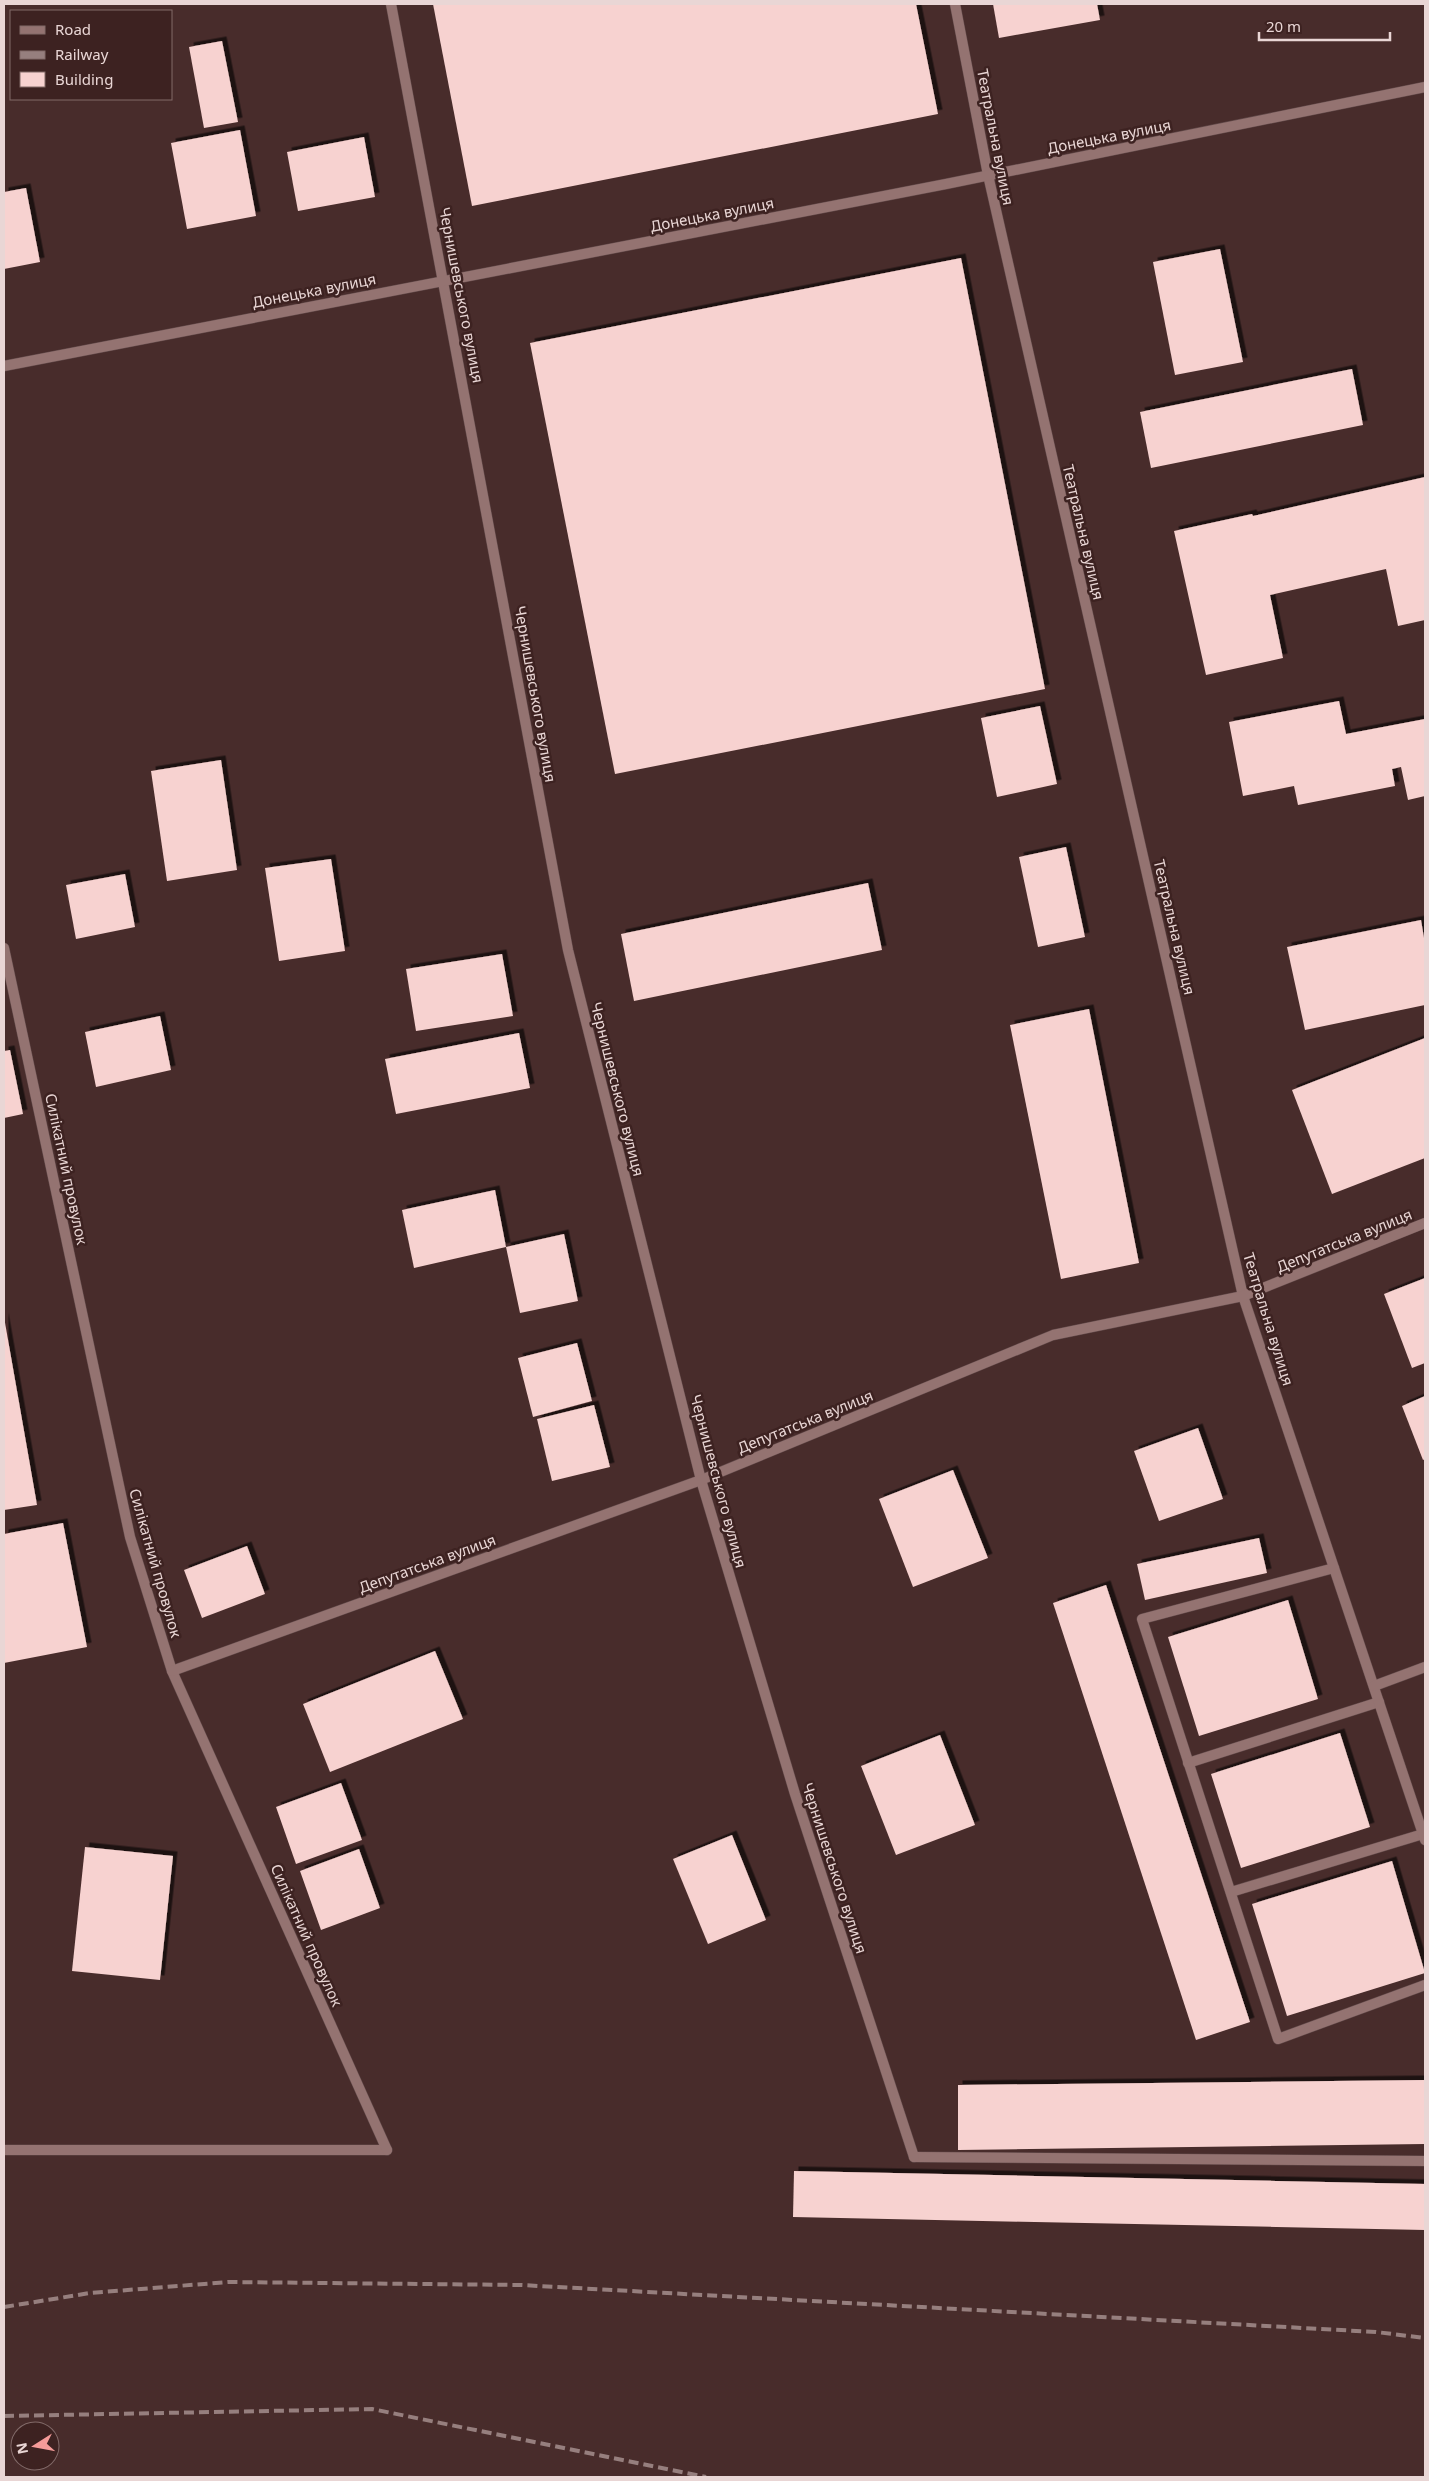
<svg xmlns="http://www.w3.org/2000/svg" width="1429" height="2481" viewBox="0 0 1429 2481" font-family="'Noto Sans',sans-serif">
<defs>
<filter id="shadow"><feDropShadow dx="4.5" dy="-4.5" stdDeviation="0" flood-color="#0009"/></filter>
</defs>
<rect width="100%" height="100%" fill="#482c2b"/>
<g fill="#f7d2d0" filter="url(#shadow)">
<polygon points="433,4 916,4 938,114 472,206"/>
<polygon points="993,4 1097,4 1100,20 999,38"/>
<polygon points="222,41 238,122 204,128 189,47"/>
<polygon points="240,130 256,216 187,229 171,143"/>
<polygon points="364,137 375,197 298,211 287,152"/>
<polygon points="26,188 40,262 4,269 4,192"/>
<polygon points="1220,249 1243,362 1175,375 1153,262"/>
<polygon points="961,258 1045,689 615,774 530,343"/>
<polygon points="1352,369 1363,425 1151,468 1140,412"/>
<polygon points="1425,477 1425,620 1398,626 1386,569 1270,595 1283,658 1206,675 1174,531 1252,514 1253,516"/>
<polygon points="1339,701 1346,734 1425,719 1425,796 1408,800 1401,767 1392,769 1395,786 1298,805 1294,786 1243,796 1229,722"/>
<polygon points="1040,706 1057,784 997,797 981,718"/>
<polygon points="221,760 237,870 167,881 151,771"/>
<polygon points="1066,847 1085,937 1038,947 1019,857"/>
<polygon points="331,859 345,951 279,961 265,868"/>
<polygon points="125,874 135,927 76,939 66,885"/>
<polygon points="868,883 882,950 634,1001 621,934"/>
<polygon points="1421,920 1425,944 1425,1005 1305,1030 1287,947"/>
<polygon points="502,954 513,1016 416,1031 406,969"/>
<polygon points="1089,1009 1139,1263 1061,1279 1010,1025"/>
<polygon points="160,1016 171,1070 96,1087 85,1032"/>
<polygon points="519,1033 530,1088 396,1114 385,1059"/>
<polygon points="1425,1038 1425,1158 1332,1194 1292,1090"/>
<polygon points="10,1050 23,1114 4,1118 4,1051"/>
<polygon points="495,1190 506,1247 414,1268 402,1210"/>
<polygon points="564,1234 578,1301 520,1313 506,1247"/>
<polygon points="1425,1278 1425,1363 1412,1368 1384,1294"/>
<polygon points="4,1317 37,1505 4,1510"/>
<polygon points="577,1343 592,1401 533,1417 518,1358"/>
<polygon points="1425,1396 1425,1459 1423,1460 1402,1406"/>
<polygon points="594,1405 610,1467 552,1481 537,1419"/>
<polygon points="1198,1428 1223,1499 1159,1521 1134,1451"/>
<polygon points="953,1470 988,1558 913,1587 879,1499"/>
<polygon points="63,1523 87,1647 4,1663 4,1534"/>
<polygon points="1259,1538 1267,1573 1145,1600 1137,1564"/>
<polygon points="247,1546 265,1594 202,1618 184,1570"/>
<polygon points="1106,1585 1250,2022 1196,2040 1053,1603"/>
<polygon points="1288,1600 1318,1699 1199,1736 1168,1637"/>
<polygon points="435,1651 463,1719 330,1772 303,1704"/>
<polygon points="1340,1733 1370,1827 1241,1868 1211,1774"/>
<polygon points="940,1735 975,1825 896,1855 861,1766"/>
<polygon points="341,1783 362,1840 296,1864 276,1807"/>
<polygon points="732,1835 766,1920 708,1944 673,1859"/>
<polygon points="85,1847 173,1856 160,1980 72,1971"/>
<polygon points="359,1849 380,1908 321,1930 300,1871"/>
<polygon points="1392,1861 1425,1973 1287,2016 1252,1904"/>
<polygon points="1425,2080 1425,2144 958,2150 958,2085"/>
<polygon points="794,2171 1425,2184 1425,2230 793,2217"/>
</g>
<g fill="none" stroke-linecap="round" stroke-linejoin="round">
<defs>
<g id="service">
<polyline points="1334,1568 1142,1619 1278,2039 1425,1985"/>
<polyline points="1188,1763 1379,1702"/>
<polyline points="1231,1892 1423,1834"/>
<polyline points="4,2150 387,2150"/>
<polyline points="914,2157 1425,2161"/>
</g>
<g id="minor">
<polyline points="391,4 568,950 701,1480 795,1794 914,2157"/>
<polyline points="988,175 1243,1296 1425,1840"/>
<polyline points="4,948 130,1537 172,1671 387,2150"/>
<polyline points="172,1671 701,1480 1053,1335 1243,1296 1425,1223"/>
<polyline points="1374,1686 1425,1667"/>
</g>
<g id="tertiary">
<polyline points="955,4 988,175"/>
<polyline points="4,366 946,184 1425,87"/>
</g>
</defs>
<use href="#service" stroke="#624a4a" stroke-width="11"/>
<use href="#minor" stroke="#624a4a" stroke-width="11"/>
<use href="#tertiary" stroke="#624a4a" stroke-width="11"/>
<use href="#service" stroke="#947371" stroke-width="10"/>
<use href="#minor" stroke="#947371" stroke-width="10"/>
<use href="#tertiary" stroke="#947371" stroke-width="10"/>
<g stroke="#967f7e" stroke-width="4" stroke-dasharray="10 5" stroke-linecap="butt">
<polyline points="4,2307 90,2293 228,2282 521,2285 1376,2332 1425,2338"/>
<polyline points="4,2416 372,2409 706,2477"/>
</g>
</g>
<g text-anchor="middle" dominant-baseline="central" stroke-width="5" stroke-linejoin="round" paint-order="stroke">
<g font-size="15" fill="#e9d6d5" stroke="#3d2221">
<text transform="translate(1109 136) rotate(-11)">Донецька вулиця</text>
<text transform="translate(996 137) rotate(79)">Театральна вулиця</text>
<text transform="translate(712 214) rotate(-11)">Донецька вулиця</text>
<text transform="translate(314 290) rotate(-11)">Донецька вулиця</text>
<text transform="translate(462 295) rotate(79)">Чернишевського вулиця</text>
<text transform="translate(1084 532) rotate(77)">Театральна вулиця</text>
<text transform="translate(536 694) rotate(80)">Чернишевського вулиця</text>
<text transform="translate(1175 927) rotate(77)">Театральна вулиця</text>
<text transform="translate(618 1089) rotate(76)">Чернишевського вулиця</text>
<text transform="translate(67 1169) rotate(78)">Силікатний провулок</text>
<text transform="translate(1344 1240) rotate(-22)">Депутатська вулиця</text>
<text transform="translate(1269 1319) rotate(73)">Театральна вулиця</text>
<text transform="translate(805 1421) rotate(-22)">Депутатська вулиця</text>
<text transform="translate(719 1481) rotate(75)">Чернишевського вулиця</text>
<text transform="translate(156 1563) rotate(74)">Силікатний провулок</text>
<text transform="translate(427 1563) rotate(-20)">Депутатська вулиця</text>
<text transform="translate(835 1868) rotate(72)">Чернишевського вулиця</text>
<text transform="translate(307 1935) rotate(66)">Силікатний провулок</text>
</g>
</g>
<rect width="1429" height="2481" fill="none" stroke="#e9d6d5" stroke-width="10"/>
<rect x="10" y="10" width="162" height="90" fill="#3d2221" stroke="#826a69"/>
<rect x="20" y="26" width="25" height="8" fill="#947371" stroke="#826a69"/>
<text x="55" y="35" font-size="15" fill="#e9d6d5">Road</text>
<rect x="20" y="51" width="25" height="8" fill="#967f7e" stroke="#826a69"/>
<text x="55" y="60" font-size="15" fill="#e9d6d5">Railway</text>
<rect x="20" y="72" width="25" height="15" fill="#f7d2d0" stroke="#826a69"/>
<text x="55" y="85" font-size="15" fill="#e9d6d5">Building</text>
<g transform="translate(35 2446) rotate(259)"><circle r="24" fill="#3d2221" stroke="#826a69"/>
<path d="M0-4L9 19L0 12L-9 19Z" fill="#f59b99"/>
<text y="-8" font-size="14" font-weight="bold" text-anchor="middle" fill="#e9d6d5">N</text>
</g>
<path d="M1259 32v8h131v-8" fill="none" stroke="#e9d6d5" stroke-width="2.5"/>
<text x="1266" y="32" font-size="15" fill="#e9d6d5" stroke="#3d2221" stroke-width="4" paint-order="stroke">20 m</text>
</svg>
